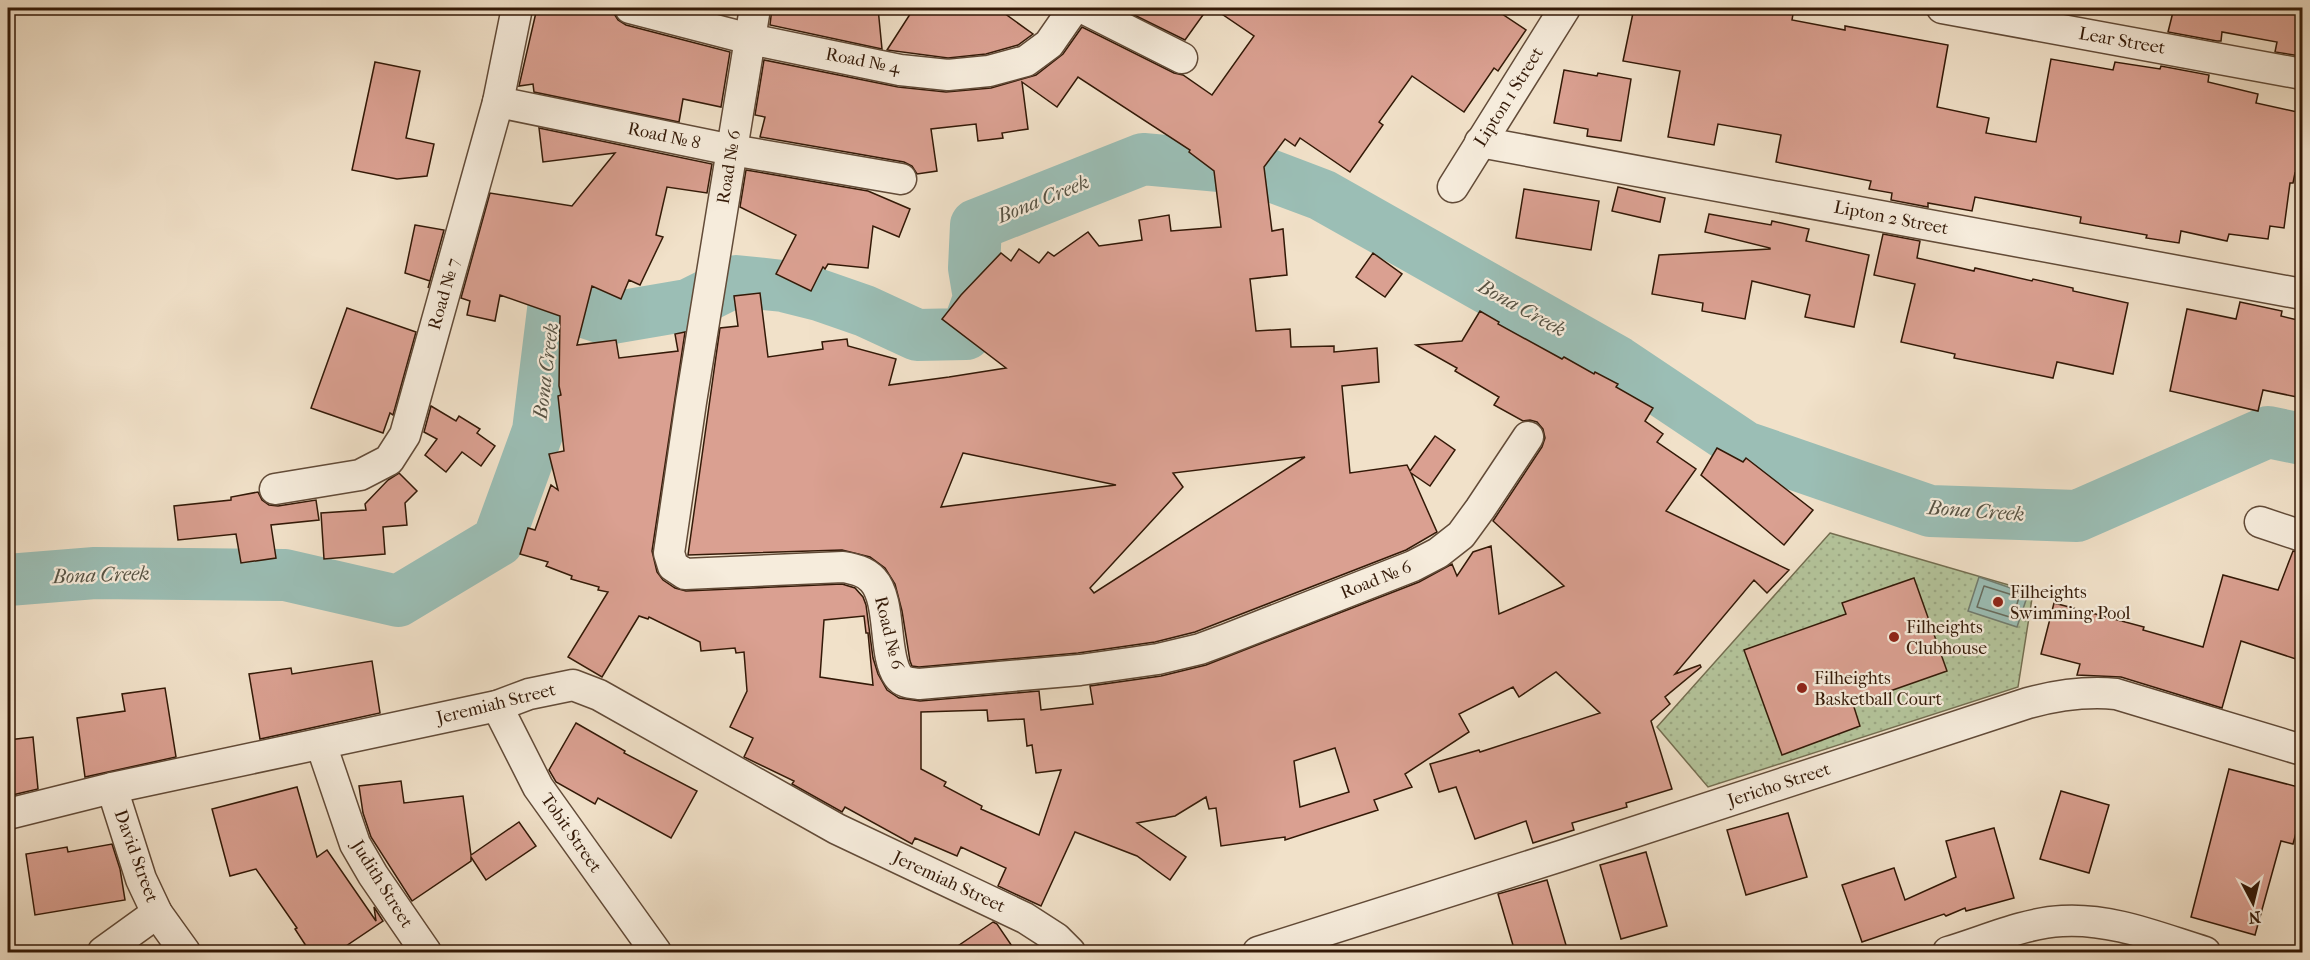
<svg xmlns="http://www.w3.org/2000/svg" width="2310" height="960" viewBox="0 0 2310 960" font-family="'IM FELL French Canon',serif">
<defs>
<pattern id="park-dots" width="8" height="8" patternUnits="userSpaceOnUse" patternTransform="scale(1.5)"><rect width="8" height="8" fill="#b4c49b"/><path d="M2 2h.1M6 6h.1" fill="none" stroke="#9ba884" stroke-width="1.8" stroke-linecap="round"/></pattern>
</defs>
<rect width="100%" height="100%" fill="#f1e1c9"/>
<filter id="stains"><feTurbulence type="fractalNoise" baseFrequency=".00333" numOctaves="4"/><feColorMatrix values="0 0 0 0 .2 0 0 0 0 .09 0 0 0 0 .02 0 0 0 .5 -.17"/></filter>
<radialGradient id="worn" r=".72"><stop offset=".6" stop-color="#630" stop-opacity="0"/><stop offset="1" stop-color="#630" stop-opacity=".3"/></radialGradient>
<polygon fill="url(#park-dots)" stroke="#746e51" stroke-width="1.5" points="1830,533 2033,592 2018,687 1708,787 1657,727"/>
<polygon fill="#9bbeb5" stroke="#717c6f" stroke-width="1.5" points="1979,577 2028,594 2017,627 1968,611"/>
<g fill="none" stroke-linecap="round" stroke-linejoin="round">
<polygon stroke="#676c5e" stroke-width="1.5" points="1984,586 2019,597 2013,618 1977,607"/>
<polyline stroke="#9bbeb5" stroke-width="52" points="8,580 95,573 285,575 398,601 498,541 538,431 554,302 606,319 688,305 736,281 783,286 819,295 865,311 917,335 966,334 979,298 974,268 976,225 1143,159 1253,169 1322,195 1618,362 1745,447 1930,511 2077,516 2268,432 2302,439"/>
</g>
<g fill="#daa091" stroke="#331907" stroke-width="1.5" fill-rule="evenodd">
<polygon points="537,8 593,8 613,12 618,20 626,25 730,52 721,107 683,99 679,122 534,92 533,84 519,86"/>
<polygon points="772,8 878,8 882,49 770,25"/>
<polygon points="914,8 997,8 1033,34 1018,45 986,54 948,58 887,50"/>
<polygon points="1120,8 1208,8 1185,40"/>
<path d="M1213,8H1493L1526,30L1498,71L1494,68L1464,112L1412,76L1379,122L1383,125L1350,172L1300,138L1295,146L1285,139L1264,167L1272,231L1283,229L1287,275L1250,279L1256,331L1290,329L1291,347L1334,346V352L1377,348L1379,382L1342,386L1350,473L1407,465L1410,471L1435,436L1455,450L1430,486L1411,473L1437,532L1406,550L1195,632L1155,642L1078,653L919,667L912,666L910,661L902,611L895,584L885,568L870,557L842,550L688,555L720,328L738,326L734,296L760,293L768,357L823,349L822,342L847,339L848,346L896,359L889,385L949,377L1006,368L942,319L961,295L1001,253L1011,261L1019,249L1039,263L1048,252L1054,256L1088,232L1099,246L1142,240L1139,220L1169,215L1171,231L1221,227L1214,171L1189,152L1190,150L1078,77L1057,107L1022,82L1028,129L1002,133L1003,138L978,141L976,124L931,129L937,171L917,174L912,166L904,162L760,137L765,117L755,115L764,60L898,87L946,92L991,88L1036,75L1063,54L1082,27L1174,73L1183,75L1212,95L1254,36ZM963,453L1116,485L941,507ZM1305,457L1094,593L1090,588L1183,487L1173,473Z"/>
<polygon points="1634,8 1757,8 1793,14 1792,20 1845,30 1845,26 1948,45 1937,107 1989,118 1986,133 2036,142 2051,59 2113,70 2115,62 2160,69 2161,66 2209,75 2208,82 2258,94 2256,103 2302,113 2302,175 2295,173 2293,183 2290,183 2284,228 2270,226 2268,239 2229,234 2227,241 2181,231 2179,243 2146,238 2147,235 2080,223 2081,217 1975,197 1972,211 1928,203 1928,207 1891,200 1892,193 1869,189 1871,181 1776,162 1781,135 1718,124 1714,145 1668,137 1680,71 1623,61"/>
<polygon points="2174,8 2302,8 2302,43 2300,56 2275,52 2277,42 2222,32 2221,41 2217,41 2168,32"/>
<polygon points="375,62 420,71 406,138 434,144 427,176 397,179 352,170"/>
<polygon points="1564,70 1597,76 1598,73 1631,79 1621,141 1587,136 1588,129 1554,123"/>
<path d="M539,128L712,164L707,193L667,187L656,235L663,237L640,285L629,280L621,299L592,286L577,345L616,340L619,358L678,351L675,334L685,332L652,551L657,572L663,580L675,588L686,591L842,584L855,588L863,597L866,605L873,658L878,674L887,690L899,698L920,701L1039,691L1041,710L1093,704L1090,686L1161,676L1206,665L1419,582L1452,564L1457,576L1473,552L1491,546L1499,614L1564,586L1493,521L1542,447L1545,438L1543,429L1537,422L1530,420L1523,421L1494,405L1499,397L1455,371L1457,368L1416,345L1462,341L1480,311L1499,322L1498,324L1562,359L1564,357L1594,374L1595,372L1618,384L1616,387L1653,408L1645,421L1663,434L1657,442L1696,469L1666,511L1789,570L1767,593L1754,580L1675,674L1700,665L1701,667L1665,697L1670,704L1651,721L1672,789L1626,803L1627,807L1572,823L1574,830L1533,843L1526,821L1475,839L1456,787L1439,792L1430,764L1479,750L1480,752L1600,713L1556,672L1519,697L1513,687L1459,714L1469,732L1405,774L1412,787L1374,800L1378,810L1285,840V837L1221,846L1216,808L1209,809L1206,797L1175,816L1137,823L1186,857L1170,880L1137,856L1075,832L1041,906L998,886L1006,868L961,847L957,856L915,838L912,844L845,807L842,812L792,784L794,781L744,757L753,738L730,727L747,691L744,652L736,653L735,648L701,651L700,642L649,617L648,619L639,616L602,677L568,657L608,592L598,590L599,587L571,579L572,576L546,566L548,562L520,554L528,528L535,530L551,485L558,490L549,454L564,451L558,396L561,395L559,386L560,316L500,295L495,321L467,315L470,301L461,298L490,193L572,206L615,153L543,162ZM864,616L866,633H868L873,685L820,677L824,620ZM987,710L988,721L1024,719L1027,746L1032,745L1036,773L1061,770L1039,835L981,809L982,806L944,786L946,782L921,769V712ZM1335,748L1349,792L1300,807L1294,761Z"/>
<polygon points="746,170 868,191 910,209 899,237 873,226 868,268 828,264 825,269 823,267 811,291 776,274 796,235 740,207"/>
<polygon points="1618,187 1665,198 1660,222 1612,211"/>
<polygon points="1524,189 1599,201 1591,250 1516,238"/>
<polygon points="1709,214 1771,225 1772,221 1809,229 1806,241 1869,255 1854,327 1805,317 1810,295 1752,281 1745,319 1702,311 1703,303 1652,294 1659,255 1770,249 1770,248 1705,232"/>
<polygon points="415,225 444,230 428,288 430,281 405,273"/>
<polygon points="1883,234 1920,241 1917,258 1974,271 1975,268 2032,281 2033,279 2073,288 2073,291 2128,303 2113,374 2057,362 2053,378 1954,358 1955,354 1901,342 1915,284 1874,275"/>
<polygon points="1373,253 1402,274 1385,297 1356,277"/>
<polygon points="2240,302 2282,311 2281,316 2302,321 2302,398 2263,390 2258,411 2170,391 2187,309 2236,319"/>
<polygon points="347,308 416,332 393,415 390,413 383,433 311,408"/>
<polygon points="431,406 456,421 459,416 480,429 477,433 495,446 481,466 462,452 446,472 425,455 437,439 424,432"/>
<polygon points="1717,448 1743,462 1746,458 1813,510 1784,545 1701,475"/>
<polygon points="399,473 417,491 405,503 407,525 383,527 385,554 324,559 321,513 366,510 365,504 388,480"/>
<polygon points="258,492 262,500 269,505 278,506 316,500 319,520 271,525 276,558 241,563 236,534 178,540 174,506 231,500 231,497"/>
<polygon points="2293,551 2302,553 2302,661 2241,641 2222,708 2121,677 2077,675 2080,664 2041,654 2054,603 2144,627 2143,630 2203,647 2223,575 2278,590"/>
<polygon points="1914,578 1947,671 1853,704 1860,726 1782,755 1744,650 1846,614 1842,603"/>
<polygon points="372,661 380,713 260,739 249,674 291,668 292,674"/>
<polygon points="165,688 176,757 85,777 77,718 125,711 122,694"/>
<polygon points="576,723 625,751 624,753 697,791 671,838 598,798 595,804 556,782 549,770"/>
<polygon points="33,737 38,789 8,796 8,740"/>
<polygon points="2229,769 2302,788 2302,811 2293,844 2281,841 2255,935 2191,917"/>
<polygon points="401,781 404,803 463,796 471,855 519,822 536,846 486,880 471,857 471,861 412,901 371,837 363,813 359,786"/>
<polygon points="297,787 317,857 327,850 376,921 374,907 383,921 337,952 310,952 295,929 297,928 256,869 230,876 212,809"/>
<polygon points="2061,791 2109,805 2089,873 2040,859"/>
<polygon points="1788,813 1807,877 1746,895 1727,830"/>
<polygon points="1994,828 2014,898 1966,911 1965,908 1946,916 1944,914 1862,942 1842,885 1894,868 1905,900 1956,877 1946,841"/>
<polygon points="112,844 120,869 125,900 35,915 26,854 67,847 68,852"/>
<polygon points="1646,852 1667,926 1621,939 1600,865"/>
<polygon points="1547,880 1568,952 1515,952 1498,894"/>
<polygon points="993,922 997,924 1016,952 949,952"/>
</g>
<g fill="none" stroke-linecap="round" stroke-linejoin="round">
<defs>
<g id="street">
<polyline points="630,8 750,39 900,70 948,75 989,71 1026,61 1049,44 1074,8"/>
<path d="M755,8L691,402L669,553L673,566L685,574L843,567C854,569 865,571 873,580C892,601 883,655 898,676C903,683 911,683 919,684L1080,670L1158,659L1200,649L1227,639L1413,566L1438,553L1461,535L1480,509L1528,437"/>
<polyline points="1083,8 1182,58"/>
<polyline points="1942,8 2302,74"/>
<polyline points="498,102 732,150 901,179"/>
<polyline points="1480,142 2302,294"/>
<polyline points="1453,187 1565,8"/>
<polyline points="275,489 360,475 389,460 405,435 498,102 517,8"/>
<polyline points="2260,522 2302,536"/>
<polyline points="497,706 538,787 656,952"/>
<polyline points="321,744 355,844 373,875 426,952"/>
<polyline points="112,788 141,879 157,913 185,952"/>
<polyline points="8,814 112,788 497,706 529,694 573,685 599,695 837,829 1025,918 1056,938 1070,952"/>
<polyline points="103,952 157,913"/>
<path d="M1258,952L1564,855L2028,703C2058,695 2085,691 2116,694L2302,750"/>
<path d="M1948,952C1985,941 2024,923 2062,921C2112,918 2159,938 2205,952"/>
</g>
</defs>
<use href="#street" stroke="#624b38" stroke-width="33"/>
<use href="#street" stroke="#f6ecdc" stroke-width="30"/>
</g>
<g fill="#8f2418" stroke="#f6ecdc" stroke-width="2">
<circle cx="1998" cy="602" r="6"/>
<circle cx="1894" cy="637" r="6"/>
<circle cx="1802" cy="688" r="6"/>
</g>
<g text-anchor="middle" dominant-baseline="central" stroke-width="4.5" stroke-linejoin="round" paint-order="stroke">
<g font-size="18" fill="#331907" stroke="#f6ecdc">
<text transform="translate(2122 41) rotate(10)">Lear Street</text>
<text transform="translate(863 61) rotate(11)">Road № 4</text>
<text transform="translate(1509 97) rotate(-58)">Lipton 1 Street</text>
<text transform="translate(664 136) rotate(12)">Road № 8</text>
<text transform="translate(729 167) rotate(-81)">Road № 6</text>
<text transform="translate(1891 218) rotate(11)">Lipton 2 Street</text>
<text transform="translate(444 294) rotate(-74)">Road № 7</text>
<text transform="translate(1376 580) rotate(-22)">Road № 6</text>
<text transform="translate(889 633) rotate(76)">Road № 6</text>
<text transform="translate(496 704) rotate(-14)">Jeremiah Street</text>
<text transform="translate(1779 785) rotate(-18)">Jericho Street</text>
<text transform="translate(571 833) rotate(55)">Tobit Street</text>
<text transform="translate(136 856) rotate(70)">David Street</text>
<text transform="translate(949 882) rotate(25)">Jeremiah Street</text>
<text transform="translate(382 884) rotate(58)">Judith Street</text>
</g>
<g font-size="18" fill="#331907" stroke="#f6ecdc" text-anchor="start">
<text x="2010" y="592">Filheights<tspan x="2010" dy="21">Swimming Pool</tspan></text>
<text x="1906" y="627">Filheights<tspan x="1906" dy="21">Clubhouse</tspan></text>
<text x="1814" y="678">Filheights<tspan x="1814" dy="21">Basketball Court</tspan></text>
</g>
<g font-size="20" font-style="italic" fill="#575344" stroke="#f6ecdc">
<text transform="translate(1043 199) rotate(-22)">Bona Creek</text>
<text transform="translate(1522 308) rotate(29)">Bona Creek</text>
<text transform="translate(546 371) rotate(-83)">Bona Creek</text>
<text transform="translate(1976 511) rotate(4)">Bona Creek</text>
<text transform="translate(101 575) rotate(-2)">Bona Creek</text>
</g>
</g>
<rect width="2310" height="960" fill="none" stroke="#f1e1c9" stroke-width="30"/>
<rect x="9" y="9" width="2292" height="942" fill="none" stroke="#331907" stroke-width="3"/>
<rect x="15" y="15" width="2280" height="930" fill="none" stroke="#331907" stroke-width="1.5"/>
<g transform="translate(2253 903) rotate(173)" stroke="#f6ecdc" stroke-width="4.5" paint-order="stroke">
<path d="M0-4.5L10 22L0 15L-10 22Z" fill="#331907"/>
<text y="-9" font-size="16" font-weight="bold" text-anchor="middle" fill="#331907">N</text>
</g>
<rect width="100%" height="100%" filter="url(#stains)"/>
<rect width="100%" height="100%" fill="url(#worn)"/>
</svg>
